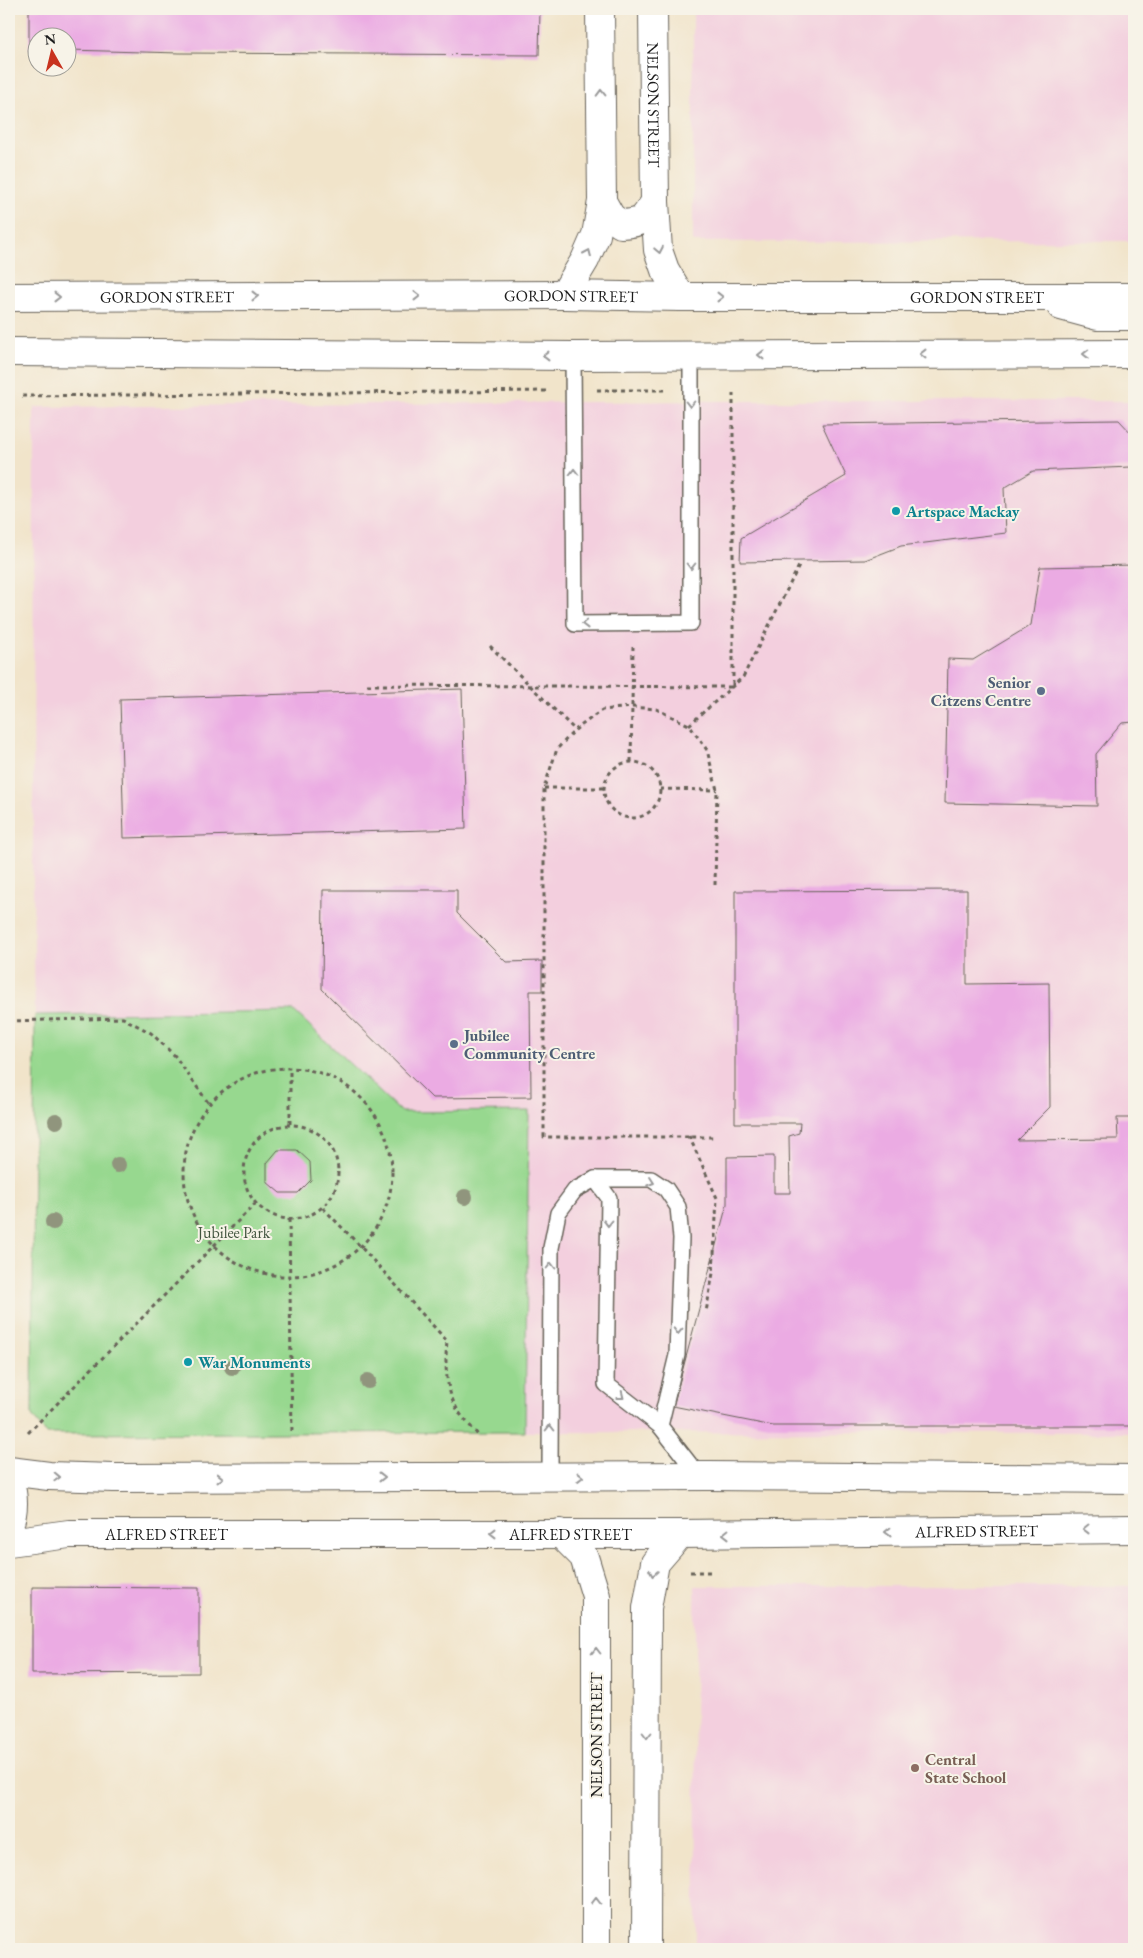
<svg xmlns="http://www.w3.org/2000/svg" width="1143" height="1958" viewBox="0 0 1143 1958" font-family="'EB Garamond',serif">
<rect width="100%" height="100%" fill="#f7f3e8"/>
<filter id="ink" filterUnits="userSpaceOnUse"><feTurbulence type="fractalNoise" baseFrequency=".02" numOctaves="2"/><feDisplacementMap in="SourceGraphic" scale="10" xChannelSelector="R" yChannelSelector="G"/><feConvolveMatrix kernelMatrix="1 2 1 2 8 2 1 2 1" color-interpolation-filters="sRGB"/></filter>
<filter id="wash" filterUnits="userSpaceOnUse"><feTurbulence type="fractalNoise" baseFrequency=".0096" numOctaves="4" result="noise"/><feDisplacementMap in="SourceGraphic" scale="20" xChannelSelector="R" yChannelSelector="G"/><feGaussianBlur stdDeviation="1.12" result="paint"/><feColorMatrix in="noise" values="0 0 0 0 0 0 0 0 0 0 0 0 0 0 0 0 0 1.4 0 .05"/><feComposite in="paint" operator="in"/></filter>
<g filter="url(#wash)">
<rect width="100%" height="100%" fill="#f1e4ca"/>
<g fill="#f3cfde">
<polygon points="693,9 1134,9 1134,241 693,242"/>
<polygon points="708,401 1134,401 1134,1433 525,1432 46,1434 32,1416 35,1015 33,885 34,407"/>
<polygon points="695,1586 1134,1586 1134,1949 696,1949"/>
</g>
<polygon fill="#97d88f" stroke="#5a7a56" points="294,1011 401,1112 529,1111 525,1432 46,1434 32,1416 35,1015"/>
<g id="blocks">
<g fill="#ebabe3">
<polygon points="29,9 540,9 539,55 180,53 68,50 68,38 38,38 38,50 29,49"/>
<polygon points="1119,420 1134,436 1134,460 1131,467 1033,471 1004,488 1006,533 901,546 865,560 740,562 741,538 846,476 822,424"/>
<polygon points="1134,565 1134,722 1122,723 1096,754 1097,806 945,803 948,659 973,660 1031,625 1040,567"/>
<polygon points="462,689 466,829 124,838 120,699"/>
<polygon points="323,890 457,890 457,913 506,962 542,961 542,991 530,991 531,1097 432,1098 322,989"/>
<polygon points="967,890 967,984 1049,983 1050,1107 1017,1140 1118,1139 1117,1118 1134,1118 1134,1426 773,1426 673,1406 727,1204 727,1157 774,1156 774,1193 790,1193 789,1136 799,1133 800,1123 735,1123 735,891"/>
<polygon points="278,1150 297,1150 310,1162 311,1180 298,1193 280,1193 267,1182 267,1163"/>
<polygon points="32,1587 199,1588 199,1673 32,1674"/>
</g>
</g>
</g>
<g filter="url(#ink)">
<use href="#blocks" fill-opacity="0" stroke="#676259" stroke-width="1"/>
<g fill="none" stroke-linecap="round" stroke-linejoin="round">
<defs>
<g id="service">
<polyline points="573,356 575,624 691,623 691,355"/>
<polyline points="595,1179 609,1198 606,1384 660,1426"/>
<polyline points="550,1477 551,1248 558,1213 575,1190 595,1179 651,1179 666,1189 678,1207 681,1238 677,1355 660,1426 699,1476"/>
</g>
<g id="tertiary">
<path id="s1" d="M653,9L655,202L658,250L665,270L681,297"/>
<path d="M602,201L611,217L621,224C643,223 643,220 655,202"/>
<polyline points="564,295 585,260 596,235 602,201 600,9"/>
<polyline points="9,1471 49,1476 114,1478 709,1476 1134,1479"/>
<path d="M9,1482C15,1497 14,1511 9,1526"/>
<polyline points="560,1533 584,1557 596,1596 596,1949"/>
<path id="s2" d="M9,1542L69,1534H680L1134,1529"/>
<polyline points="646,1949 647,1608 655,1563 680,1534"/>
</g>
<g id="secondary">
<path id="s3" d="M9,297L564,295L681,297H1134"/>
<polyline points="1061,306 1098,316 1134,316"/>
<polyline points="9,352 573,356 1134,354"/>
</g>
</defs>
<use href="#service" stroke="#676259" stroke-width="18"/>
<use href="#tertiary" stroke="#676259" stroke-width="30"/>
<use href="#secondary" stroke="#676259" stroke-width="30"/>
<g stroke="#676259" stroke-width="3" stroke-dasharray="4 4" stroke-linecap="butt">
<polyline points="597,390 666,390"/>
<polyline points="22,396 549,391"/>
<polyline points="490,646 575,730"/>
<polyline points="367,685 733,687 733,389"/>
<polyline points="689,725 743,677 799,566"/>
<circle cx="632" cy="790" r="28"/>
<polyline points="631,762 633,647"/>
<polyline points="544,788 604,788"/>
<polyline points="660,789 717,790"/>
<polyline points="715,885 717,790 707,750 689,725 656,709 632,707 602,710 575,730 557,749 544,788 544,1137 715,1137"/>
<polyline points="9,1021 123,1018 151,1033 175,1056 209,1104"/>
<circle cx="288" cy="1172" r="104"/>
<polyline points="290,1124 290,1069"/>
<circle cx="291" cy="1172" r="47"/>
<polyline points="689,1136 717,1198 713,1273 706,1312"/>
<path d="M323,1208L360,1246L447,1341C445,1363 445,1386 456,1407C461,1417 471,1426 478,1435"/>
<polyline points="289,1219 292,1434"/>
<polyline points="28,1433 255,1204"/>
<polyline points="690,1572 711,1572"/>
</g>
<use href="#service" stroke="#fff" stroke-width="15"/>
<use href="#tertiary" stroke="#fff" stroke-width="28"/>
<use href="#secondary" stroke="#fff" stroke-width="28"/>
</g>
<g fill="#90957d">
<circle cx="56" cy="1121" r="8"/>
<circle cx="118" cy="1165" r="8"/>
<circle cx="465" cy="1197" r="8"/>
<circle cx="53" cy="1222" r="8"/>
<circle cx="232" cy="1367" r="8"/>
<circle cx="368" cy="1381" r="8"/>
</g>
<defs><path id="oneway-chevron" d="M-2-3.5L2.5 0L-2 3.5" fill="none" stroke-width="1.6" stroke-linecap="round" stroke-linejoin="round" transform="scale(1.25)"/></defs>
<g stroke="#999">
<use href="#oneway-chevron" transform="translate(601 93) rotate(-91)"/>
<use href="#oneway-chevron" transform="translate(659 250) rotate(79)"/>
<use href="#oneway-chevron" transform="translate(588 253) rotate(-66)"/>
<use href="#oneway-chevron" transform="translate(255 296)"/>
<use href="#oneway-chevron" transform="translate(417 296)"/>
<use href="#oneway-chevron" transform="translate(57 297)"/>
<use href="#oneway-chevron" transform="translate(720 297)"/>
<use href="#oneway-chevron" transform="translate(923 354) rotate(180)"/>
<use href="#oneway-chevron" transform="translate(1086 354) rotate(180)"/>
<use href="#oneway-chevron" transform="translate(761 355) rotate(180)"/>
<use href="#oneway-chevron" transform="translate(546 356) rotate(-180)"/>
<use href="#oneway-chevron" transform="translate(690 404) rotate(90)"/>
<use href="#oneway-chevron" transform="translate(574 472) rotate(-90)"/>
<use href="#oneway-chevron" transform="translate(691 566) rotate(90)"/>
<use href="#oneway-chevron" transform="translate(585 624) rotate(179)"/>
<use href="#oneway-chevron" transform="translate(651 1182) rotate(19)"/>
<use href="#oneway-chevron" transform="translate(608 1223) rotate(91)"/>
<use href="#oneway-chevron" transform="translate(551 1266) rotate(-90)"/>
<use href="#oneway-chevron" transform="translate(678 1331) rotate(92)"/>
<use href="#oneway-chevron" transform="translate(621 1396) rotate(38)"/>
<use href="#oneway-chevron" transform="translate(550 1428) rotate(-90)"/>
<use href="#oneway-chevron" transform="translate(57 1477) rotate(2)"/>
<use href="#oneway-chevron" transform="translate(382 1477)"/>
<use href="#oneway-chevron" transform="translate(580 1477)"/>
<use href="#oneway-chevron" transform="translate(220 1478)"/>
<use href="#oneway-chevron" transform="translate(1086 1529) rotate(179)"/>
<use href="#oneway-chevron" transform="translate(888 1532) rotate(179)"/>
<use href="#oneway-chevron" transform="translate(493 1533) rotate(180)"/>
<use href="#oneway-chevron" transform="translate(726 1534) rotate(179)"/>
<use href="#oneway-chevron" transform="translate(653 1573) rotate(99)"/>
<use href="#oneway-chevron" transform="translate(596 1651) rotate(-90)"/>
<use href="#oneway-chevron" transform="translate(647 1735) rotate(90)"/>
<use href="#oneway-chevron" transform="translate(596 1901) rotate(-90)"/>
</g>
</g>
<g fill="#0f9aa8" stroke="#f7f3e8" stroke-width="2">
<circle cx="896" cy="511" r="5"/>
<circle cx="188" cy="1362" r="5"/>
</g>
<g fill="#5c6f8a" stroke="#f7f3e8" stroke-width="2">
<circle cx="1041" cy="691" r="5"/>
<circle cx="454" cy="1044" r="5"/>
</g>
<circle fill="#8d6e63" stroke="#f7f3e8" stroke-width="2" cx="915" cy="1768" r="5"/>
<g text-anchor="middle" dominant-baseline="central" stroke-width="4" stroke-linejoin="round" paint-order="stroke">
<g font-size="16" fill="#1c1c1c" stroke="#f7f3e8">
<text stroke="none"><textPath href="#s1" startOffset="96">NELSON STREET</textPath></text>
<text stroke="none"><textPath href="#s3" startOffset="562">GORDON STREET</textPath></text>
<text stroke="none"><textPath href="#s3" startOffset="158">GORDON STREET</textPath></text>
<text stroke="none"><textPath href="#s3" startOffset="968">GORDON STREET</textPath></text>
<text stroke="none"><textPath href="#s2" startOffset="968">ALFRED STREET</textPath></text>
<text stroke="none"><textPath href="#s2" startOffset="562">ALFRED STREET</textPath></text>
<text stroke="none"><textPath href="#s2" startOffset="158">ALFRED STREET</textPath></text>
<text transform="translate(596 1735) rotate(-90)">NELSON STREET</text>
</g>
<g font-size="16" font-weight="bold" fill="#0d838f" stroke="#f7f3e8" text-anchor="start">
<text x="906" y="511">Artspace Mackay</text>
<text x="198" y="1362">War Monuments</text>
</g>
<g font-size="16" font-weight="bold" fill="#4e5e75" stroke="#f7f3e8" text-anchor="end">
<text x="1031" y="682">Senior<tspan x="1031" dy="18">Citzens Centre</tspan></text>
<text x="464" y="1035" text-anchor="start">Jubilee<tspan x="464" dy="18">Community Centre</tspan></text>
</g>
<g font-size="16" fill="#41543e" stroke="#f7f3e8">
<text x="234" y="1232">Jubilee Park</text>
</g>
<g font-size="16" font-weight="bold" fill="#785e54" stroke="#f7f3e8" text-anchor="start">
<text x="925" y="1759">Central<tspan x="925" dy="18">State School</tspan></text>
</g>
</g>
<rect width="1143" height="1958" fill="none" stroke="#f7f3e8" stroke-width="30"/>
<g transform="translate(52 52) rotate(352)"><circle r="24" fill="#f7f3e8" stroke="#9f9d96"/>
<path d="M0-4L9 19L0 12L-9 19Z" fill="#c8321e"/>
<text y="-8" font-size="14" font-weight="bold" text-anchor="middle" fill="#1c1c1c">N</text>
</g>
</svg>
